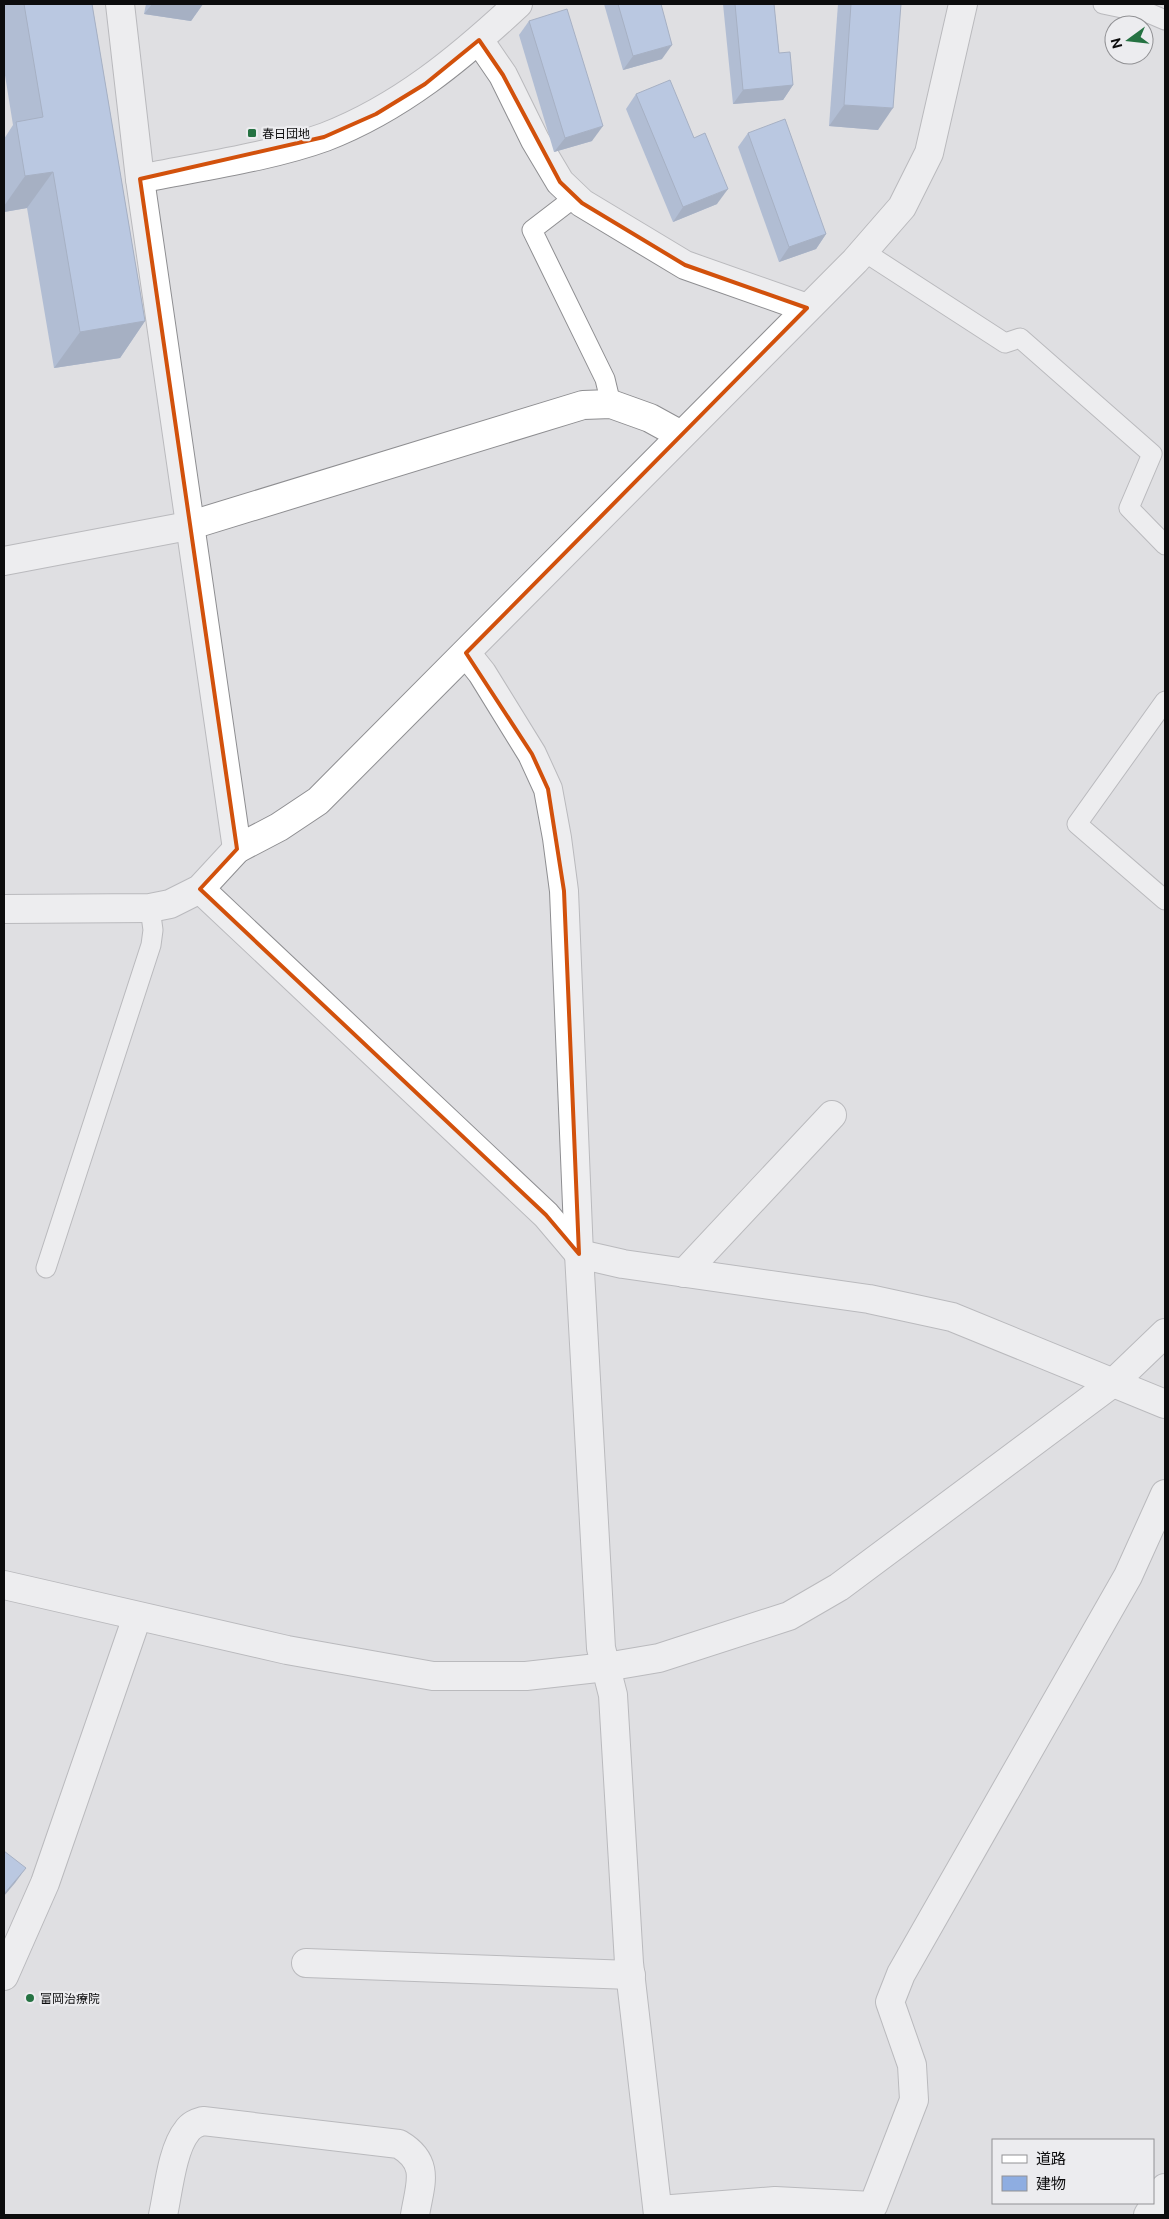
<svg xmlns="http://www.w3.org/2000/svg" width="1169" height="2219" viewBox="0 0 1169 2219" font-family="Ubuntu,'Noto Sans JP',sans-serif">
<rect width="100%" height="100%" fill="#dfdfe2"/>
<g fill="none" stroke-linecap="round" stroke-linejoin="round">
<defs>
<g id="lane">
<polyline points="1103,4 1151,14 1165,20"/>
<polyline points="575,197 532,230 605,379 611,404"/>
<polyline points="863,251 1005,343 1020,338 1152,454 1129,508 1165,545"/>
<polyline points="1165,701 1077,824 1165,900"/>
<polyline points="46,1268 151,945 153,930 150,908"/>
</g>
<g id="street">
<polyline points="120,4 140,179 237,849"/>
<polyline points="479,40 503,75 535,140 560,182 582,203 685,265 807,308"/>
<path d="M140,179C198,167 270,157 325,137C400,108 460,58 518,4"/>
<polyline points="4,561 188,526 583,405 611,404 650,418 681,435"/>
<polyline points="466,653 482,673 532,754 548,789 557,838 564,891 579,1254 601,1648 613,1695 629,1963 658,2215"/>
<polyline points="200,889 546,1215 579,1254 623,1264 869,1299 952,1317 1165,1404"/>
<polyline points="4,909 150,908 170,904 200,889 237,849 279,827 318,801 855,261 902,207 929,153 963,4"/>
<polyline points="684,1273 832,1115"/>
<polyline points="4,1585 287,1650 433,1676 526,1676 606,1667 659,1658 789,1616 839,1587 1114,1382"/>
<polyline points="306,1963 631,1975"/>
<polyline points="4,1976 45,1883 137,1617"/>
<polyline points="659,2210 775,2201 873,2206 914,2100 912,2065 890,2002 901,1974 1128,1576 1165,1494"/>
<path d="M163,2215C168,2193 172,2149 187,2131C191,2125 196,2123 203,2121L399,2144C431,2163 420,2184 415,2215"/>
<polyline points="1148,2215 1165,2188"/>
</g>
<polyline id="secondary" points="1114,1382 1165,1333"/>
</defs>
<use href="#lane" stroke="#8e8e91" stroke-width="21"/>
<use href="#street" stroke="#8e8e91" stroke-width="30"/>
<use href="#secondary" stroke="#8e8e91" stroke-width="30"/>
<use href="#lane" stroke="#fff" stroke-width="19"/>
<use href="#street" stroke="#fff" stroke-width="28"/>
<use href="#secondary" stroke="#fff" stroke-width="28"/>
</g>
<g fill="#7a95c2">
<polygon points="4,4 92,4 145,321 120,358 54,368 27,208 4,212 4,139 13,125 4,69"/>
<polygon points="146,4 203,4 191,21 144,14"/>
<polygon points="604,4 661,4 662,59 623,70"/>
<polygon points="723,4 774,4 779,53 793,85 783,100 733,104"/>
<polygon points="838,4 901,4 878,130 829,126"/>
<polygon points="529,21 592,141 554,152 519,35"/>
<polygon points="636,94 717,204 673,222 626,109"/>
<polygon points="748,133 826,234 816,249 779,262 738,147"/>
</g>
<g fill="#63799e">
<polygon points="152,4 203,4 191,21 144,14"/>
<polygon points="672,45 662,59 623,70 633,56"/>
<polygon points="793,85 783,100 733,104 743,90"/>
<polygon points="844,105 893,108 878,130 829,126"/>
<polygon points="603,126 592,141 554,152 565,138"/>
<polygon points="53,172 27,208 4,212 4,206 25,176"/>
<polygon points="728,189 717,204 673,222 683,207"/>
<polygon points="826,234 816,249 779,262 789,247"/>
<polygon points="145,321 120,358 54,368 80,332"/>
<polygon points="26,1868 15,1883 4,1896 4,1894"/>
</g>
<g fill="#8eade1" stroke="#63799e">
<polygon points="24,4 92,4 145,321 80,332 53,172 25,176 16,122 43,117"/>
<polygon points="618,4 661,4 672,45 633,56"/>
<polygon points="735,4 774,4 779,53 790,52 793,85 743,90"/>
<polygon points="851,4 901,4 893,108 844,105"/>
<polygon points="567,9 603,126 565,138 529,21"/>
<polygon points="670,80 694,138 705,133 728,189 683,207 636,94"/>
<polygon points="785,119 826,234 789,247 748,133"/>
<polygon points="4,1851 26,1868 4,1894"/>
</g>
<path d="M0 0H1169V2219H0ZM479,40L503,75L560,182L582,203L685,265L807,308L466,653L532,754L548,789L564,891L579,1254L546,1215L200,889L237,849L140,179L324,137L376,114L425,84Z" fill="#dfdfe2" fill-opacity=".55" fill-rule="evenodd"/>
<path fill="none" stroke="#d2510c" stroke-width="4" stroke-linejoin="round" d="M479,40L503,75L560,182L582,203L685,265L807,308L466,653L532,754L548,789L564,891L579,1254L546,1215L200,889L237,849L140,179L324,137L376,114L425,84Z"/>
<g fill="#257242" stroke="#ececef" stroke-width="2">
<rect x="247" y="128" width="10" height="10" rx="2.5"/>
<circle cx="30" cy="1998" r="5"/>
</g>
<g text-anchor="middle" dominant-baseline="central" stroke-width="4.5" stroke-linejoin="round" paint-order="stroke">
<g font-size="12" fill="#0c0c0d" stroke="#ececef" text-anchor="start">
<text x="262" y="133">春日団地</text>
<text x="40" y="1998">富岡治療院</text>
</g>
</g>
<rect width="1169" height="2219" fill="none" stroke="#0c0c0d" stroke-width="10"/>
<rect x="992" y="2139" width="162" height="65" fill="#ececef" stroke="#929295"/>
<rect x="1002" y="2155" width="25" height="8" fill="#ffffff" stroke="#929295"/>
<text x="1036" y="2164" font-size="15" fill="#0c0c0d">道路</text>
<rect x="1002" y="2176" width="25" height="15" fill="#8eade1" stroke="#929295"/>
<text x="1036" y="2189" font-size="15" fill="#0c0c0d">建物</text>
<g transform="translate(1129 40) rotate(255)"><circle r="24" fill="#ececef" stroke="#929295"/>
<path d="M0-4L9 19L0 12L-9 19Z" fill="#257242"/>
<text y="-8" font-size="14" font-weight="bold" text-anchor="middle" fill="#0c0c0d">N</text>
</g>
</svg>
